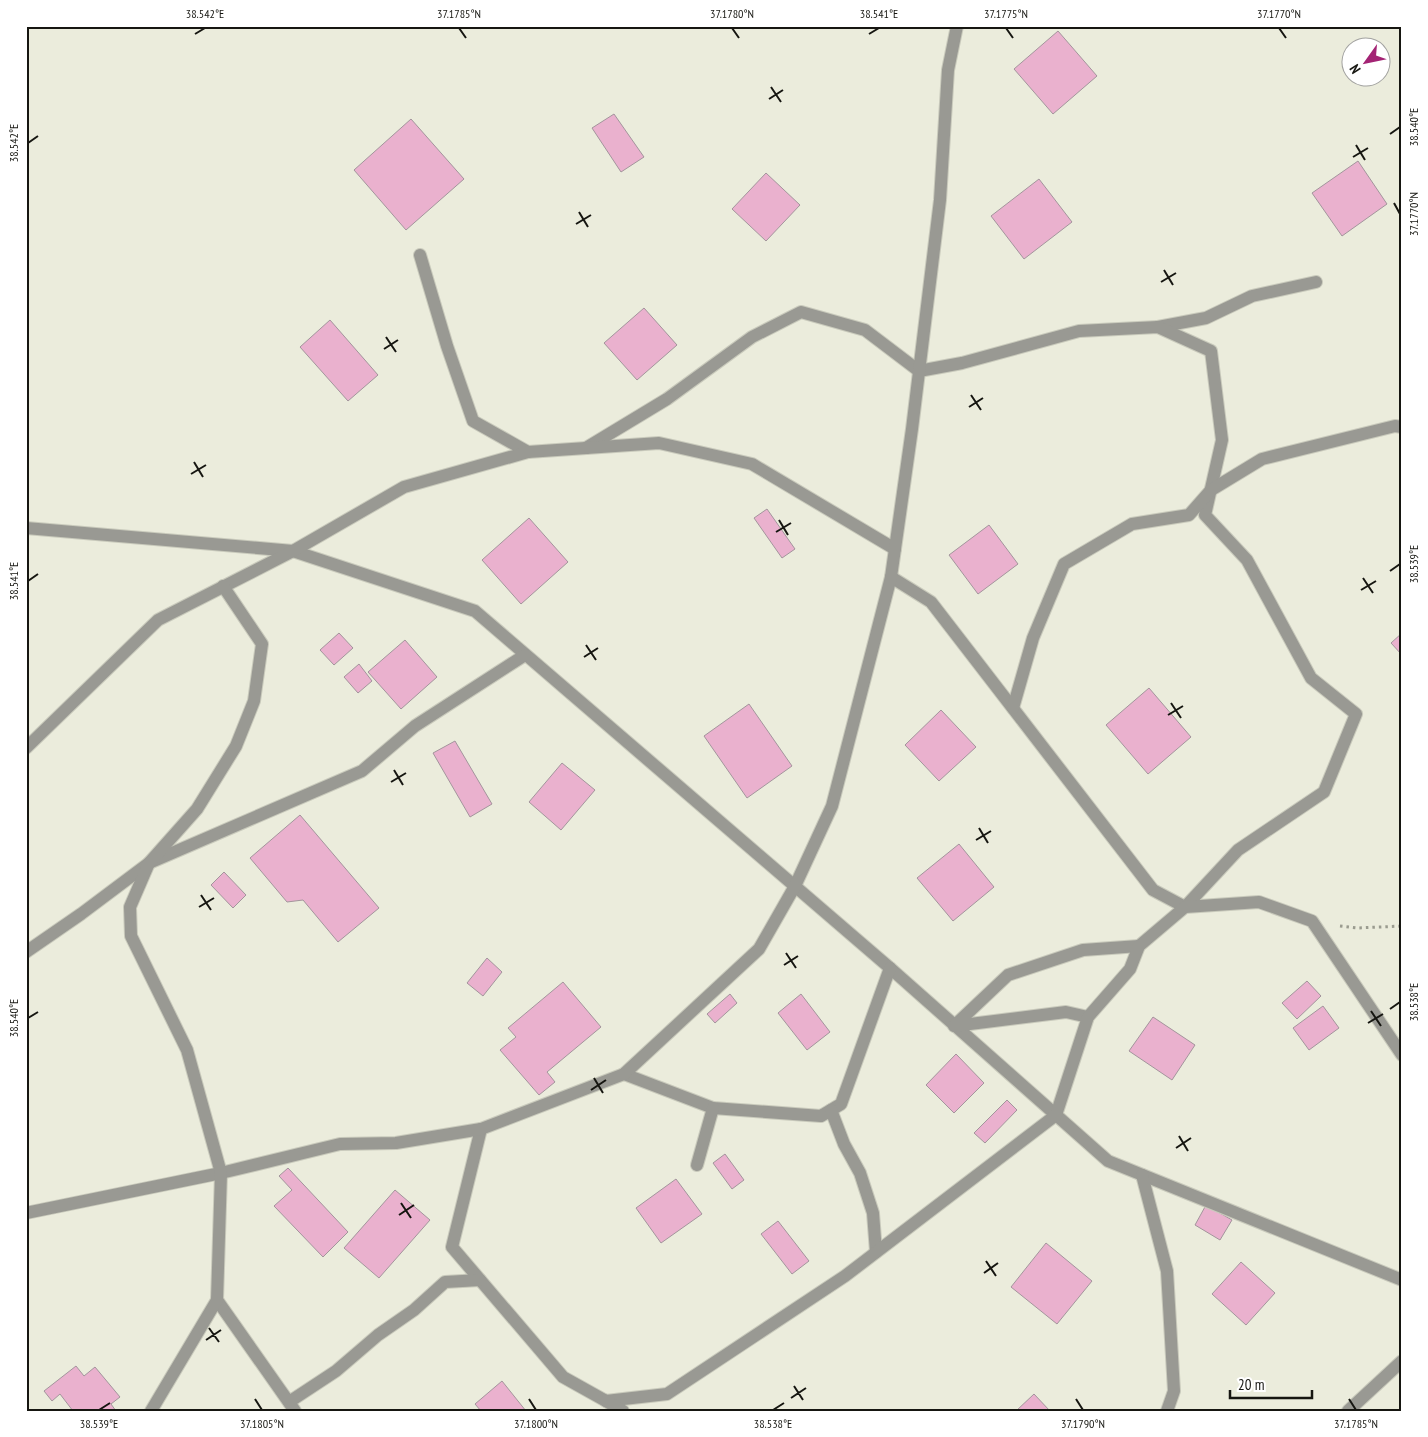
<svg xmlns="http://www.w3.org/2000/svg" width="1428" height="1437" viewBox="0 0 1428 1437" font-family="'PT Sans Narrow',sans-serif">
<rect width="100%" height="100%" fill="#ebecdc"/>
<g fill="#eab1ce" stroke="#a3959c">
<polygon points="1058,31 1097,76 1053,114 1014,69"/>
<polygon points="614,114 644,157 621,172 592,128"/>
<polygon points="411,119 464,179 406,230 354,170"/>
<polygon points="1358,161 1387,204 1342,236 1312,193"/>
<polygon points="766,173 800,205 766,241 732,209"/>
<polygon points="1039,179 1072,222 1024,259 991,216"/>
<polygon points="644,308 677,345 637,380 604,343"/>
<polygon points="330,320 378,375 348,401 300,347"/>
<polygon points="767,509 795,549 782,558 754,518"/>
<polygon points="529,518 568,562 521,604 482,560"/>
<polygon points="989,525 1018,564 978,594 949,555"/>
<polygon points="339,633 353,648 334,665 320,650"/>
<polygon points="1402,633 1402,655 1391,643"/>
<polygon points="405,640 437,677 401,709 368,672"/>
<polygon points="359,664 372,681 358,693 344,677"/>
<polygon points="1149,688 1191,737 1148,774 1106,725"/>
<polygon points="749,704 792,766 747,798 704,736"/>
<polygon points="941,710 976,747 939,781 905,745"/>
<polygon points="455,741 492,804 470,817 433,753"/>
<polygon points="562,763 595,790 561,830 529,802"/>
<polygon points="300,815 379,908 338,942 303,900 287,902 250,858"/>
<polygon points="959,844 994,887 953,921 917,878"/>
<polygon points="224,872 246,895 233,908 211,885"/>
<polygon points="487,958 502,972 483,996 467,983"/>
<polygon points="1307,981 1321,996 1297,1019 1282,1003"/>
<polygon points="563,982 601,1027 547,1072 555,1082 539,1095 500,1050 516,1037 508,1028"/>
<polygon points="730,994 737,1003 715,1023 707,1014"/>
<polygon points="801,994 830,1032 807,1050 778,1013"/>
<polygon points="1323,1006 1339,1028 1309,1050 1293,1028"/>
<polygon points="1153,1017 1195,1045 1172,1080 1129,1051"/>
<polygon points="956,1054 984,1083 954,1113 926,1085"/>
<polygon points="1007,1100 1017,1110 985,1143 974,1133"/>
<polygon points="725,1154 744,1180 732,1189 713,1163"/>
<polygon points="288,1168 348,1232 323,1257 274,1206 292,1190 279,1176"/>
<polygon points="676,1179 702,1214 661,1243 636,1208"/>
<polygon points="395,1190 430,1220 379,1278 344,1248"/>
<polygon points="1206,1205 1232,1220 1220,1240 1195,1225"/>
<polygon points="778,1221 809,1261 792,1274 761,1234"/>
<polygon points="1046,1243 1092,1281 1057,1324 1011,1287"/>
<polygon points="1241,1262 1275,1293 1246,1325 1212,1294"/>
<polygon points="76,1366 84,1376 95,1367 120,1397 111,1404 116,1411 73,1411 60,1394 52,1401 44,1391"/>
<polygon points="502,1381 526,1411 481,1411 475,1404"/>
<polygon points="1034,1394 1050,1411 1016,1411"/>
</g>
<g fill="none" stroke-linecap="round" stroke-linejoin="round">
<defs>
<g id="minor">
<polyline points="420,255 447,346 473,421 528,452"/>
<polyline points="1158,327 1206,318 1252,296 1316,282"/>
<polyline points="586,448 667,399 752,337 801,312 865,330 919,371 962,363 1079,331 1158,327 1211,351 1222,440 1205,515 1247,560 1311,678 1356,714 1324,792 1238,850 1185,907 1153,890 931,602 891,577"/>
<polyline points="26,528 293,551 475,611 890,968 1108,1161 1402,1280"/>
<polyline points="1013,708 1033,638 1064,564 1132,524 1189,515 1211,490 1262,459 1395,426 1402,427"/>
<polyline points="26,748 158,620 293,551 404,487 528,452 659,443 752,464 895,549"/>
<polyline points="26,952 81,914 149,863 362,771 415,726 525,655"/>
<polyline points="1088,1017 1066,1012 954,1026 1008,975 1083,950 1139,946"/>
<polyline points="624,1074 713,1108 821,1116 841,1104 890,968"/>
<polyline points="831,1110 844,1144 860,1173 873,1213 876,1252"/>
<polyline points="481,1129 452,1247 563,1377 606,1401 667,1394 845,1276 1056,1115 1088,1017 1130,969 1139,946 1185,907 1259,902 1312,921 1402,1055"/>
<polyline points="697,1165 713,1108"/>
<polyline points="1142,1175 1167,1271 1174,1391 1167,1411"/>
<polyline points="26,1213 221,1173 340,1144 396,1143 481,1129 624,1074 759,949 795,886 832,806 891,577 912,429 940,200 948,70 957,26"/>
<polyline points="217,1300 295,1411"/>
<polyline points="606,1401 623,1411"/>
<polyline points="289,1402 336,1371 378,1335 414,1310 445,1282 480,1280"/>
<polyline points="151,1411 217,1300 221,1173 187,1050 131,936 130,907 149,863 197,809 236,746 254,701 262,644 223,586"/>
<polyline points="1348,1411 1402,1361"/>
</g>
</defs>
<use href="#minor" stroke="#c9cabc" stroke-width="14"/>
<polyline stroke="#9a9b8f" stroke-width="3" stroke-dasharray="2.5 4" stroke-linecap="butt" points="1340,926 1357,928 1402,926"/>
<use href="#minor" stroke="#999993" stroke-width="12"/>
</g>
<path fill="none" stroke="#161611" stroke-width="2" d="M459,28L466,38M732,28L739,38M1006,28L1013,38M1279,28L1286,38M195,34L205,28M869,34L879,28M771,87L781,102M769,99L783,90M1390,134L1400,127M28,143L38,136M1356,145L1365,160M1353,157L1368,148M1394,203L1400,214M579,212L588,227M576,224L591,215M1164,270L1173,285M1161,282L1176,273M386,337L396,352M384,349L398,340M971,395L981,410M969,407L983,398M194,462L203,477M191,474L206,465M779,520L788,535M776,532L791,523M1390,571L1400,564M1363,578L1373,593M28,581L38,574M1361,590L1376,581M586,645L596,660M584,657L598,648M1171,703L1181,718M1168,715L1183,706M394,770L403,785M391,782L406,773M979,828L988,843M976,840L991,831M201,895L211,910M199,907L214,898M786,953L796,968M784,965L798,956M1390,1009L1400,1002M1371,1011L1381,1026M28,1018L38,1012M1368,1023L1383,1014M594,1078L603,1093M591,1090L606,1080M1179,1136L1188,1151M1176,1148L1191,1138M401,1203L411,1218M399,1215L414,1205M986,1261L996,1276M984,1273L998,1263M209,1328L219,1342M206,1340L221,1330M794,1386L803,1400M791,1398L806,1388M255,1399L262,1410M529,1399L536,1410M1076,1399L1083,1410M1349,1399L1356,1410M99,1410L110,1403M773,1410L784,1403"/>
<rect width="1428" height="1437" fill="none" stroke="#ffffff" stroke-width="55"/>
<g transform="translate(1366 62) rotate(237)"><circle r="24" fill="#ffffff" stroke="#a2a2a0"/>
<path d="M0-4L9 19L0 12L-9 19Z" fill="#a32374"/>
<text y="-8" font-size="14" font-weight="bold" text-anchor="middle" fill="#161611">N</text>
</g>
<path d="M1230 1390v8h82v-8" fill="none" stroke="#161611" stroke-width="2.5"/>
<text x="1238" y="1390" font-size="15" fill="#161611" stroke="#ffffff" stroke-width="4" paint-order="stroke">20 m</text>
<rect x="28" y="28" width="1372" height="1382" fill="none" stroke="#161611" stroke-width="2"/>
<g font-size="12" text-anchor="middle" fill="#161611">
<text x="205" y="18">38.542°E</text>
<text x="459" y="18">37.1785°N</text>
<text x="732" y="18">37.1780°N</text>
<text x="879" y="18">38.541°E</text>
<text x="1006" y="18">37.1775°N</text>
<text x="1279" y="18">37.1770°N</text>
<text transform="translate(1414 127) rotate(-90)" y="4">38.540°E</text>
<text transform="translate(14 143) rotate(-90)" y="4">38.542°E</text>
<text transform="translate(1414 214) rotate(-90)" y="4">37.1770°N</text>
<text transform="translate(1414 564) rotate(-90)" y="4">38.539°E</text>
<text transform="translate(14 581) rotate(-90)" y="4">38.541°E</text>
<text transform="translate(1414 1002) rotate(-90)" y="4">38.538°E</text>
<text transform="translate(14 1018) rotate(-90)" y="4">38.540°E</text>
<text x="99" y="1428">38.539°E</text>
<text x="262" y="1428">37.1805°N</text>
<text x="536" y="1428">37.1800°N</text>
<text x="773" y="1428">38.538°E</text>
<text x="1083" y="1428">37.1790°N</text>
<text x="1356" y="1428">37.1785°N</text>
</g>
</svg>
